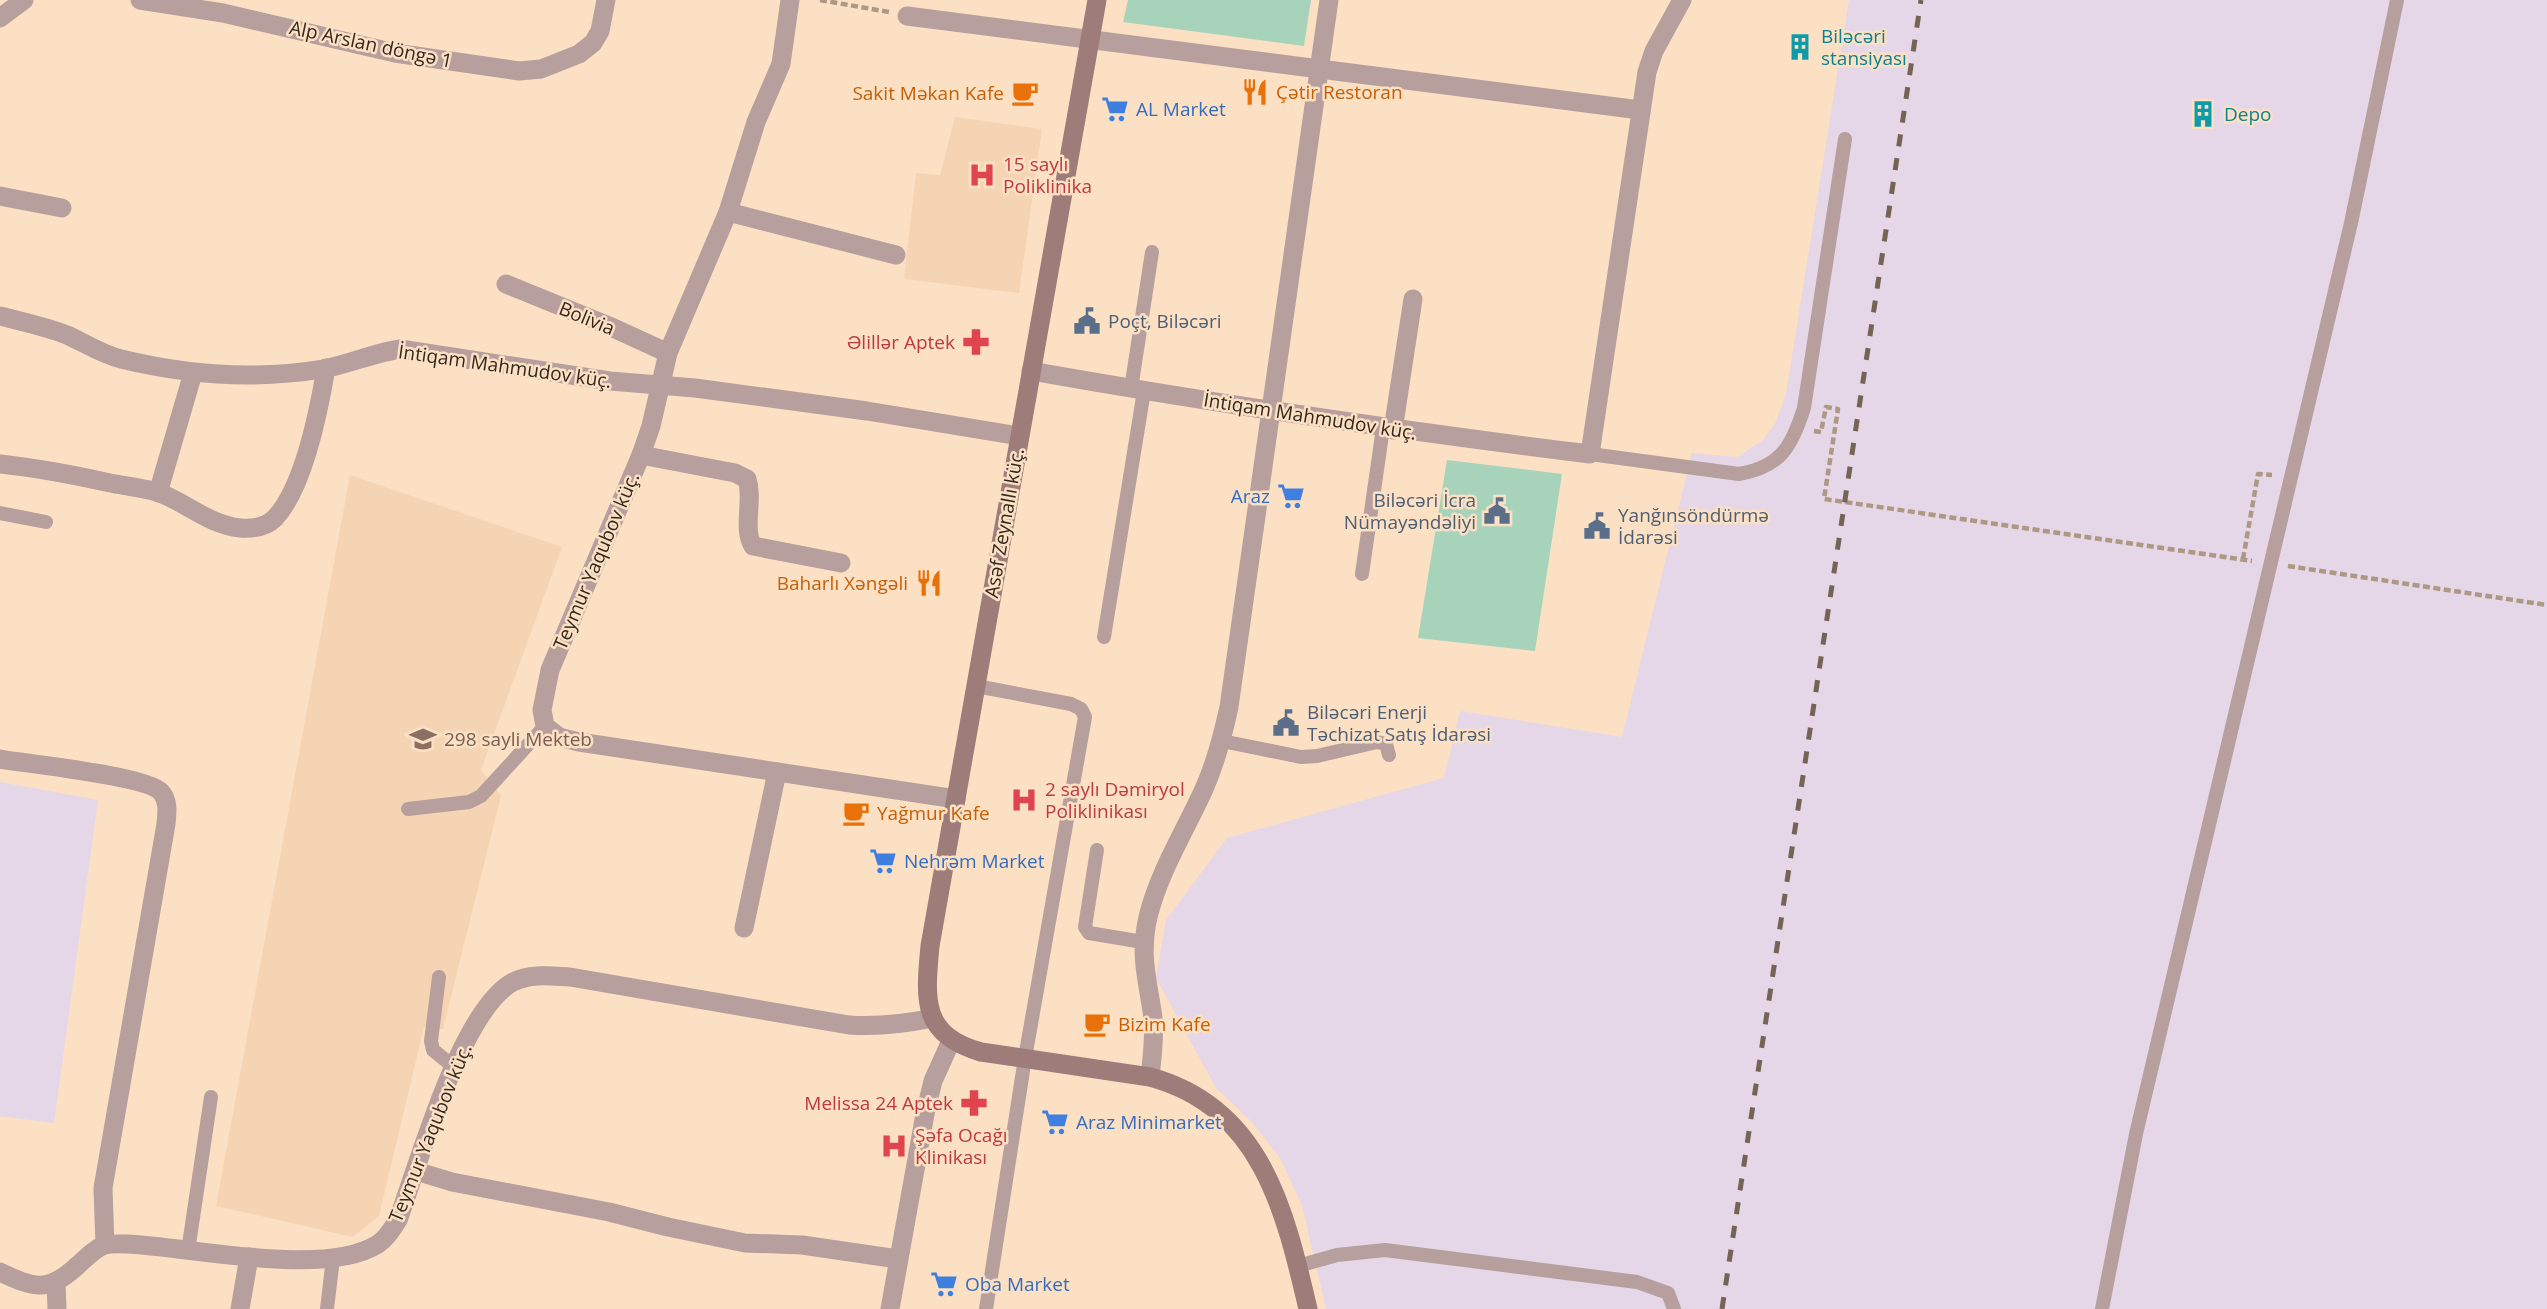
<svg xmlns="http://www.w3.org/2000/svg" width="2547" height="1309" viewBox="0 0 2547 1309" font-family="'Open Sans',sans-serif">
<rect width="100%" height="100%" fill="#fbe0c4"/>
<g fill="#e5d6e8">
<polygon points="1849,0 2547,0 2547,1309 1326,1309 1302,1205 1280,1158 1252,1122 1216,1088 1156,978 1166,920 1227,838 1444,778 1460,711 1622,737 1692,453 1737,457 1763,440 1776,422 1786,394"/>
<polygon points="0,782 98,800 54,1123 0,1116"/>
</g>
<g fill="#f5d4b3">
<polygon points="955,117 1042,129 1019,293 904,279 916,173 940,175"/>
<polygon points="350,475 562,547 481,770 501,796 443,1029 424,1027 379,1216 353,1237 216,1206"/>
</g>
<g fill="#a8d3bb">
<polygon points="1128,0 1311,0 1304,46 1123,22"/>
<polygon points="1447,460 1562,474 1535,651 1418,638"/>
</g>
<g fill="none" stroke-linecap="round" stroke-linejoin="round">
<g stroke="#ad9983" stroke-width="4.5" stroke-dasharray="7 3.5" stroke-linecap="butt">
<polyline points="820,0 889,12"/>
<polyline points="1814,431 1821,432 1826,407 1838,409 1824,499 2252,561"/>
<polyline points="2243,559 2258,474 2272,475"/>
<polyline points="2288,566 2547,605"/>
</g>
<g stroke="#b69f9d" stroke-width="14">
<polyline points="1131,389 1152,252"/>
<path d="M1590,454L1739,474C1781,467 1792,446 1804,408L1845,139"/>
<polyline points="0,513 46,522"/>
<polyline points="1362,574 1383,428"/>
<polyline points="1104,637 1144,391"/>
<polyline points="976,686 1071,704 1081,709 1085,717 1025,1058 986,1309"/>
<polyline points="1222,741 1301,757 1317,756 1377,742 1386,744 1389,755"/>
<polyline points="408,809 469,802 481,796 545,726"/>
<polyline points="1097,850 1085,927 1089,933 1143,942"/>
<polyline points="439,977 431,1041 433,1050 454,1067"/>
<polyline points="188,1251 211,1097"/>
<polyline points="1298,1266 1337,1255 1385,1250 1637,1282 1668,1293 1674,1309"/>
<polyline points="327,1309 333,1258"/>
<polyline points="2102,1309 2136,1134 2351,223 2397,0"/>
</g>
<g stroke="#b69f9d" stroke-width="19">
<polyline points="140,0 223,13 395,53 519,71 541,69 579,54 593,43 600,31 606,0"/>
<polyline points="790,0 781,64 756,122 728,212 668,353 651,426 641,455 550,670 542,710 545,726 559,737 579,742 956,799"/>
<polyline points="907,16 1640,110"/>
<polyline points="0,18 24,0"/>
<polyline points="0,196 62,208"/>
<polyline points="728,212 896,255"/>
<polyline points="506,284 609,326 668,353"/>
<path d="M0,316C23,322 45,326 67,335C85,343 101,354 121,359C187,375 256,380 323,369C349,364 374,353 400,349L610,381L695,388L867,411L1019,436"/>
<path d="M1031,371C1217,404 1403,431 1590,454L1647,72L1654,51L1682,0"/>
<polyline points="1393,430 1413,299"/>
<path d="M641,455L735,473L747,479C754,500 742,528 753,546L841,563"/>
<path d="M0,464C37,468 74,475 110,483C126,486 142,488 157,492C186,502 209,525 240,528C252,529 266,527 275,518C304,487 319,410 326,368"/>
<polyline points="158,493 193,373"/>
<path d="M0,759C28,764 147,776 161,792C169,801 167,813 166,824L103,1188L105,1245"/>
<polyline points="744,928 777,772"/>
<path d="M1150,1077C1152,1057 1155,1038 1153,1018C1148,980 1139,957 1148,917C1159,872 1185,831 1204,789C1216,762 1223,735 1229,707L1329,0"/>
<polyline points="416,1171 452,1182 609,1212 668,1227 745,1243 802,1245 898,1259"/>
<path d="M0,1272C34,1288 48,1293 77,1266C85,1259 92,1251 102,1246C109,1243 121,1244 128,1244C191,1247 325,1278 378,1244C387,1238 392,1229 398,1220C419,1163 461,1010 513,982C531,973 551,976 570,977L849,1025C879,1027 904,1024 933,1018"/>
<polyline points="56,1283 57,1309"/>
<polyline points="240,1309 249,1257"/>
<polyline points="890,1309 925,1114 933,1081 951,1041"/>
</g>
<path stroke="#9d7c79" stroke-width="19" d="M1097,0L930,946C925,1000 921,1035 981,1052L1150,1077C1261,1107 1285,1210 1308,1309"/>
<polyline stroke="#746454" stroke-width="5" stroke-dasharray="12 12" stroke-linecap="butt" points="1722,1309 1921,0"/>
</g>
<defs>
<symbol id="building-bare" viewBox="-9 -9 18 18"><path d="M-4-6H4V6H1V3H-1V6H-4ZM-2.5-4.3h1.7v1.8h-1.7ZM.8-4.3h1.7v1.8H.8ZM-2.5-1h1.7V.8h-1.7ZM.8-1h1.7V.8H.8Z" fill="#0f9aa8" stroke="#fbe0c4" stroke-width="2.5" paint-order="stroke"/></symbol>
<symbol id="restaurant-bare" viewBox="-9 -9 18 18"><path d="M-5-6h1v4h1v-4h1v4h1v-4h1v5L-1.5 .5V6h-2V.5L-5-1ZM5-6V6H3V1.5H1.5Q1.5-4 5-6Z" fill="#e8710a" stroke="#fbe0c4" stroke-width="2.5" paint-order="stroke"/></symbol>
<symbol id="cafe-bare" viewBox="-9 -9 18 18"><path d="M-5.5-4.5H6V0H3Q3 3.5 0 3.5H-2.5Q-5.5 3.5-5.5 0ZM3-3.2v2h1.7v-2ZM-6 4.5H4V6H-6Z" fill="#e8710a" stroke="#fbe0c4" stroke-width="2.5" paint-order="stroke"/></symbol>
<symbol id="supermarket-bare" viewBox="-9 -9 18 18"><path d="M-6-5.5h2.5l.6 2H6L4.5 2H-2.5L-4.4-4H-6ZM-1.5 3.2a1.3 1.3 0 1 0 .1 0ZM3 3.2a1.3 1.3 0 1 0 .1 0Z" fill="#3f7fe0" stroke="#fbe0c4" stroke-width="2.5" paint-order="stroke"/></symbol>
<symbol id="hospital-bare" viewBox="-9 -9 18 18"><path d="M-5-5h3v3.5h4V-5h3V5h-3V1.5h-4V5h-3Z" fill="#e0444e" stroke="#fbe0c4" stroke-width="2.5" paint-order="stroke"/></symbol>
<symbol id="civic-bare" viewBox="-9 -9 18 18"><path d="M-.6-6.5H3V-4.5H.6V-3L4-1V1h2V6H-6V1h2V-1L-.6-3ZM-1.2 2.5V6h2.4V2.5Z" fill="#5c6f8a" stroke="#fbe0c4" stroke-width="2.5" paint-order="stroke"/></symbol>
<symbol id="pharmacy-bare" viewBox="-9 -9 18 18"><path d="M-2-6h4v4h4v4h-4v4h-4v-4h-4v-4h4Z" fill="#e0444e" stroke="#fbe0c4" stroke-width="2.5" paint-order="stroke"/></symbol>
<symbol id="school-bare" viewBox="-9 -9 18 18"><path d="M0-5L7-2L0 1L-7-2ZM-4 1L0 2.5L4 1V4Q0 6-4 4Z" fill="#8d6e63" stroke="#fbe0c4" stroke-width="2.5" paint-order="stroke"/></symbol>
</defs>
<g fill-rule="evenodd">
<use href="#building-bare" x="1781" y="28" width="38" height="38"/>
<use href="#restaurant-bare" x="1236" y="73" width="38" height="38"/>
<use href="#cafe-bare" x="1006" y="74" width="38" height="38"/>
<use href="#supermarket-bare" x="1096" y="90" width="38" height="38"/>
<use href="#building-bare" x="2184" y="95" width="38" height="38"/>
<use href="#hospital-bare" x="963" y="156" width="38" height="38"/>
<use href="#civic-bare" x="1068" y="302" width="38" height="38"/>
<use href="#pharmacy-bare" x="957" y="323" width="38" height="38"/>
<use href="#supermarket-bare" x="1272" y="477" width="38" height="38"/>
<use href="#civic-bare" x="1478" y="492" width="38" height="38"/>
<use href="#civic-bare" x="1578" y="507" width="38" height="38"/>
<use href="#restaurant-bare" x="910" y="564" width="38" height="38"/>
<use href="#civic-bare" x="1267" y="704" width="38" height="38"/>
<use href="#school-bare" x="404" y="720" width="38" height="38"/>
<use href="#hospital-bare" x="1005" y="781" width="38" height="38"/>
<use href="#cafe-bare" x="837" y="794" width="38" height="38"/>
<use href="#supermarket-bare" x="864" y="842" width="38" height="38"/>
<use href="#cafe-bare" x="1078" y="1005" width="38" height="38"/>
<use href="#pharmacy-bare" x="955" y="1084" width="38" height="38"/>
<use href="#supermarket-bare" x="1036" y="1103" width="38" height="38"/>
<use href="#hospital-bare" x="875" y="1127" width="38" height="38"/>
<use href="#supermarket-bare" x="925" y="1265" width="38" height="38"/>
</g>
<g text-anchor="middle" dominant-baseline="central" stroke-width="5" stroke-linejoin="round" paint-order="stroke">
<g font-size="19" fill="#0d838f" stroke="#fbe0c4" text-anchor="start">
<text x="1821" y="36">Biləcəri<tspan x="1821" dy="22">stansiyası</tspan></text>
<text x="2224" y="114">Depo</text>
</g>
<g font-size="19" fill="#32281d" stroke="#fbe0c4">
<text transform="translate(371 44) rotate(12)">Alp Arslan döngə 1</text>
<text transform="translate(587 318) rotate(22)">Bolivia</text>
<text transform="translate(505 366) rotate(8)">İntiqam Mahmudov küç.</text>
<text transform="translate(1310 416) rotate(9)">İntiqam Mahmudov küç.</text>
<text transform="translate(1004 523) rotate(-80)">Asəf Zeynallı küç.</text>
<text transform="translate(596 561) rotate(-67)">Teymur Yaqubov küç.</text>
<text transform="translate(430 1133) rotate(-68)">Teymur Yaqubov küç.</text>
</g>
<g font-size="19" fill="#c56008" stroke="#fbe0c4" text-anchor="start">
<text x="1276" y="92">Çətir Restoran</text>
<text x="1004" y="93" text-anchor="end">Sakit Məkan Kafe</text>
<text x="908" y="583" text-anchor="end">Baharlı Xəngəli</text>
<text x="877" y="813">Yağmur Kafe</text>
<text x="1118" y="1024">Bizim Kafe</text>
</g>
<g font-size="19" fill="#366cbe" stroke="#fbe0c4" text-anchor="start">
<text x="1136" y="109">AL Market</text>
<text x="1270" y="496" text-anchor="end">Araz</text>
<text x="904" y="861">Nehrəm Market</text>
<text x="1076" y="1122">Araz Minimarket</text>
<text x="965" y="1284">Oba Market</text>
</g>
<g font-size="19" fill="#be3a42" stroke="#fbe0c4" text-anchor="start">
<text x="1003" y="164">15 saylı<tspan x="1003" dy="22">Poliklinika</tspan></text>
<text x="955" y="342" text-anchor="end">Əlillər Aptek</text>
<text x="1045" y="789">2 saylı Dəmiryol<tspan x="1045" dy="22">Poliklinikası</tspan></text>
<text x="953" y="1103" text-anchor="end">Melissa 24 Aptek</text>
<text x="915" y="1135">Şəfa Ocağı<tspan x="915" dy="22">Klinikası</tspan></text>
</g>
<g font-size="19" fill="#4e5e75" stroke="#fbe0c4" text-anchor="start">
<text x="1108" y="321">Poçt, Biləcəri</text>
<text x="1476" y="500" text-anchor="end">Biləcəri İcra<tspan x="1476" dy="22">Nümayəndəliyi</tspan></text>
<text x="1618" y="515">Yanğınsöndürmə<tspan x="1618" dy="22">İdarəsi</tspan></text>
<text x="1307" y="712">Biləcəri Enerji<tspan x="1307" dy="22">Təchizat Satış İdarəsi</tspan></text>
</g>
<g font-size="19" fill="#785e54" stroke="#fbe0c4" text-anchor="start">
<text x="444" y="739">298 sayli Mekteb</text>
</g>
</g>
</svg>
